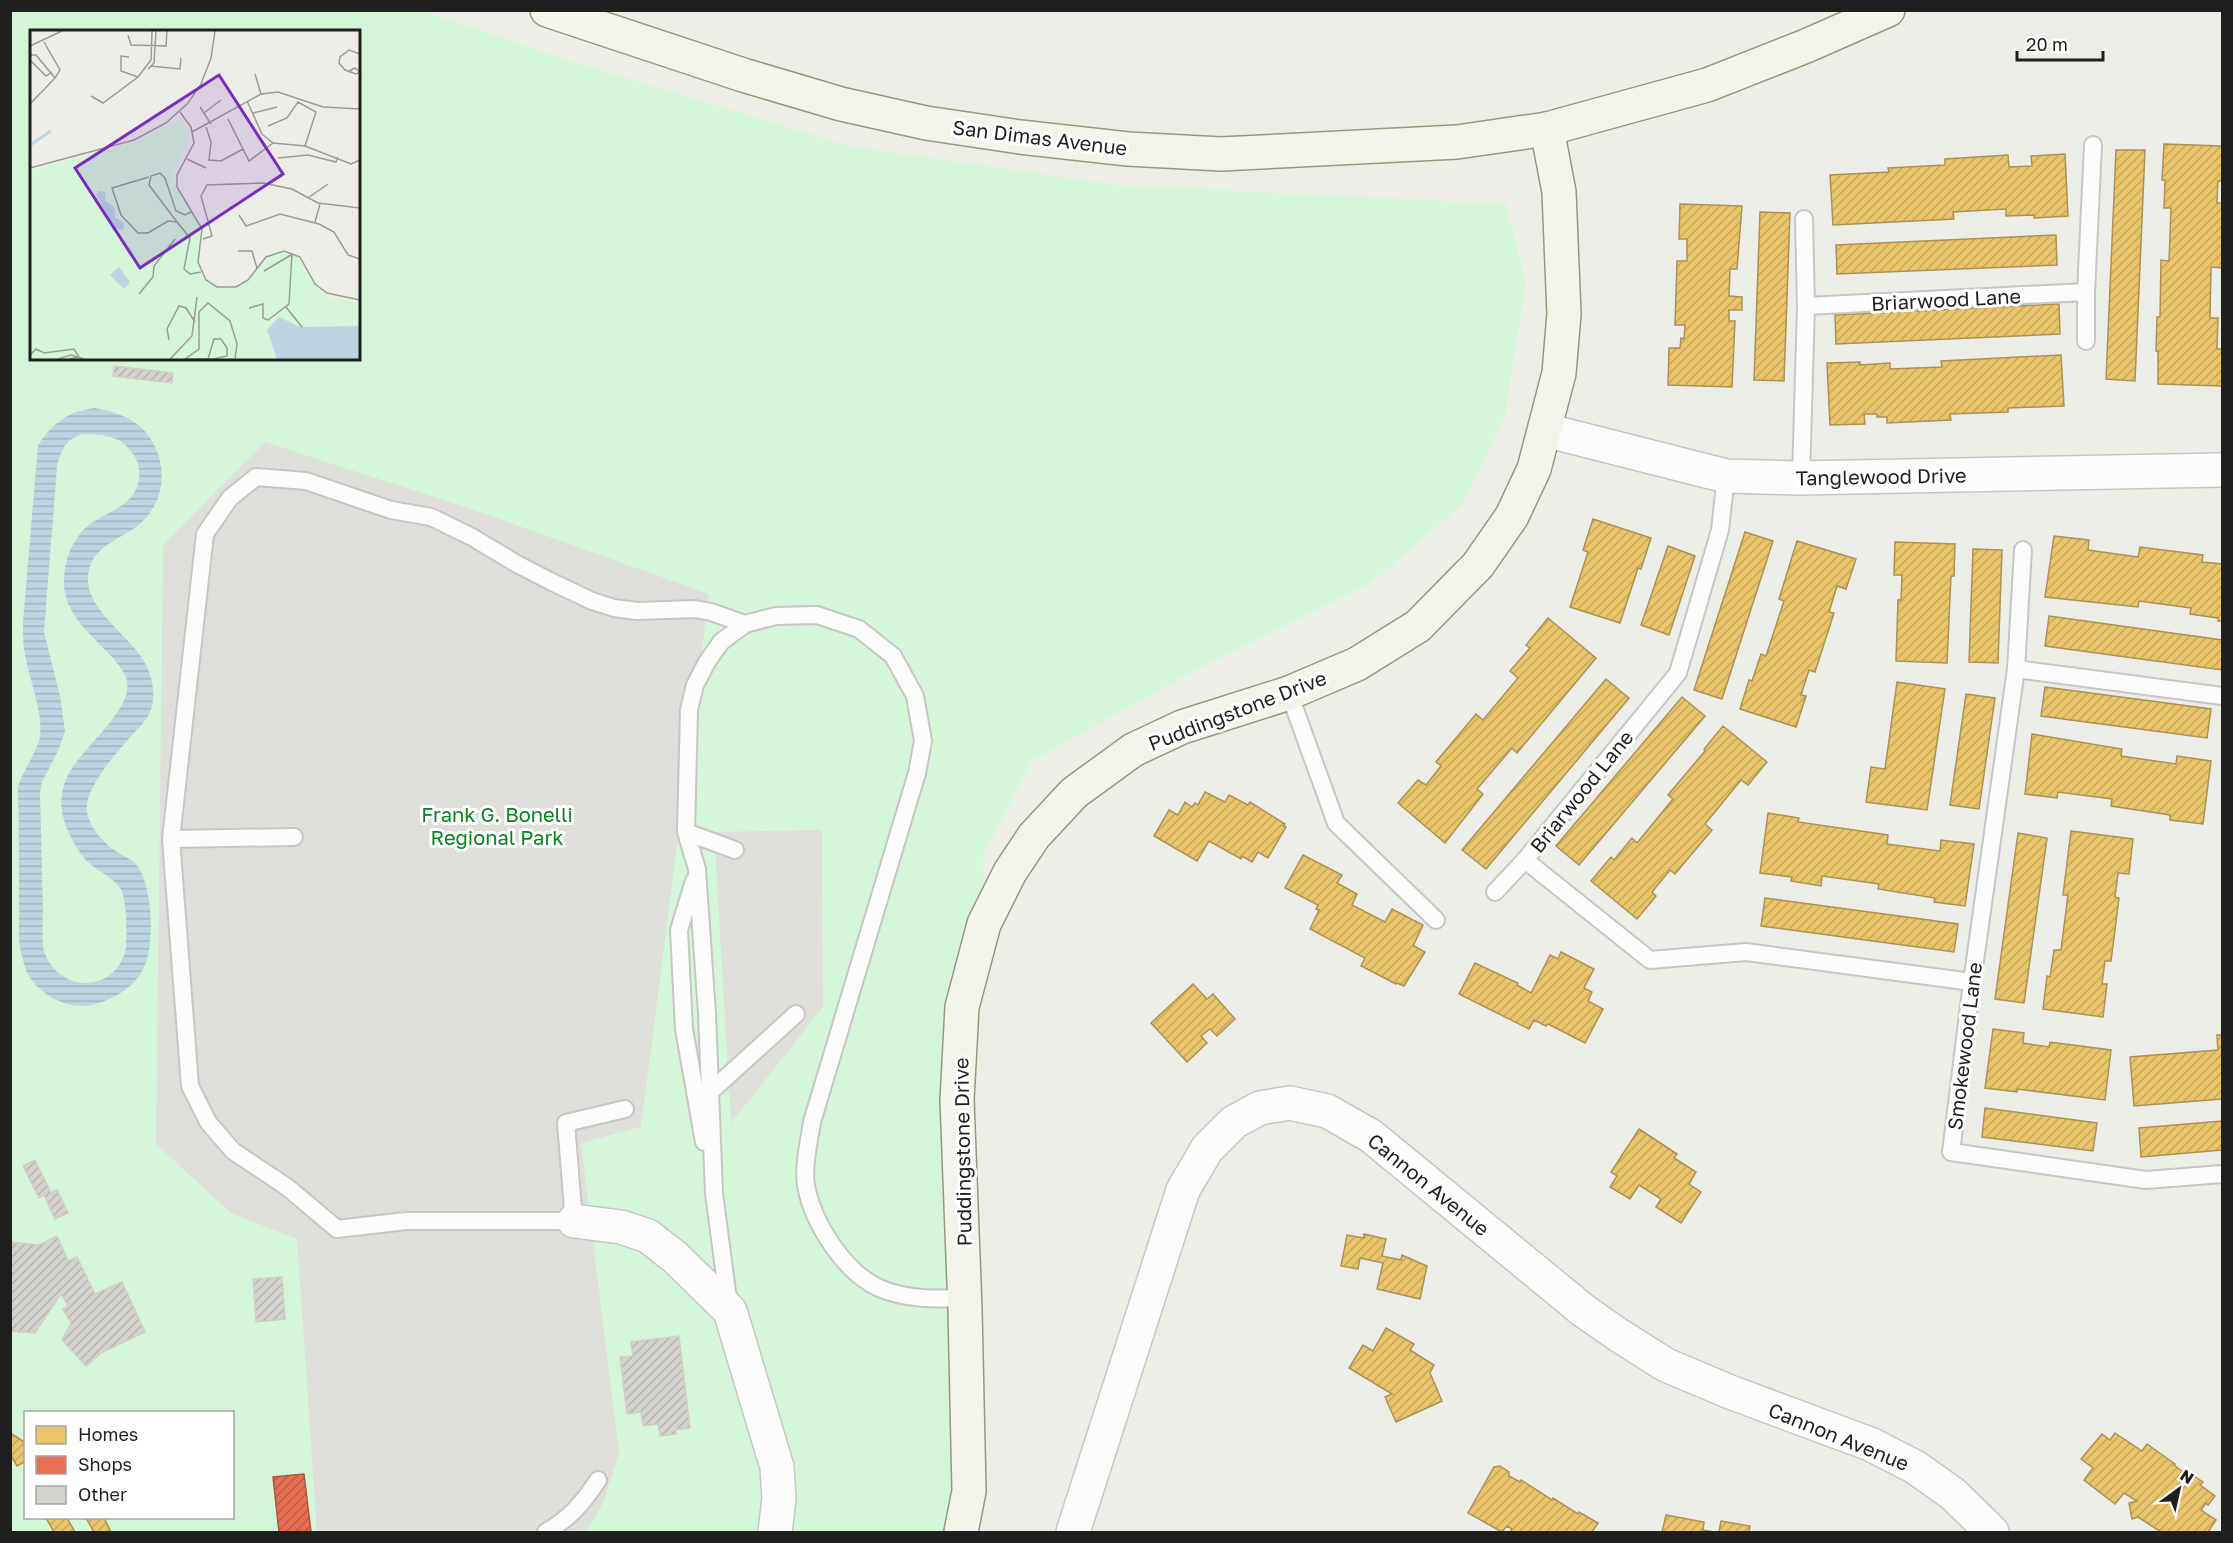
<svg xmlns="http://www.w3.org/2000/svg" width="2233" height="1543" viewBox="0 0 2233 1543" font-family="'Golos Text',sans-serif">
<defs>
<pattern id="water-rules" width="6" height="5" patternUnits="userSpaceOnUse" patternTransform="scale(1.5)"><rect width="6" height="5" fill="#b9d6e2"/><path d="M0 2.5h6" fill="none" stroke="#9fb7c1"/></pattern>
<pattern id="homes-hatch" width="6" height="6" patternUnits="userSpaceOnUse" patternTransform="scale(1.5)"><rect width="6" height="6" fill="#e9c46a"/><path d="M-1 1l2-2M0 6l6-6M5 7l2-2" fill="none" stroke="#c7a85b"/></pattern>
<pattern id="shops-hatch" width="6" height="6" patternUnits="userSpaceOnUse" patternTransform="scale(1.5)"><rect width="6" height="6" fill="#e76f51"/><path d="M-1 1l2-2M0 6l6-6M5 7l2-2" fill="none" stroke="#bb5b43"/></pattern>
<pattern id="building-hatch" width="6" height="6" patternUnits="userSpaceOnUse" patternTransform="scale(1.5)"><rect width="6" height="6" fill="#d4d3cf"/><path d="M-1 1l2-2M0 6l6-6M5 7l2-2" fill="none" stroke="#b6b5b1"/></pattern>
</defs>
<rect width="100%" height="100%" fill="#edede8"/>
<path fill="#d4f6d8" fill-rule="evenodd" d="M10,11H422L574,62L850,146L1117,185L1507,204L1526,283L1505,416L1462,505L1371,583L1199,668L1032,761L983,856L984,924L962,1007L961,1532H11ZM32,32H358V358H32ZM26,1412H232V1518H26Z"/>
<g fill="#dededb">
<polygon points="265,442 477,511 709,594 641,1127 581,1143 619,1453 604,1501 586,1532 317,1532 297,1239 231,1213 156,1144 163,545"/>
<polygon points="822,830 823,1007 731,1123 714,832"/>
</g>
<path fill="url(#water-rules)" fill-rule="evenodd" d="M95,408C123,414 144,421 156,449C168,475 161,509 136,527C115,542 87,549 88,581C89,615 140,641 150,674C154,686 155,703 149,714C146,721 138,728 133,734C118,751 83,789 87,812C90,829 104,843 117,852C123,855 130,859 135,863C153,882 155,944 144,967C135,988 112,1000 92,1005C69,1010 41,996 29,976C25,970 23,959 21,952C17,938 20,920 19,906C19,866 19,827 18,787C23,770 34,757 39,741C46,717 27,674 24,649C23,640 23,631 23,621L38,445C53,423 68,411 95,408ZM83,434C106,435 122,435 135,457C139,464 140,471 139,479C134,512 97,511 80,534C69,548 64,564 64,581C63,614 92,635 112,657C117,663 126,673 127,681C129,692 124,702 118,711C94,750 46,773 66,826C70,837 77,849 84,858C94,870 111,875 120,888C127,897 127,936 126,947C119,991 62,996 45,954C41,944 43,920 43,908C42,869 41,831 40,792L42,782L59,749L65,731L60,696L44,632L57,467C61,450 65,439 83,434Z"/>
<g fill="url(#homes-hatch)" stroke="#ac9254" stroke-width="1.5">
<polygon points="2164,144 2222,146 2222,181 2218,181 2217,203 2222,203 2222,268 2211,267 2210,318 2218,318 2217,349 2222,349 2222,386 2158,384 2158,351 2156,351 2157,317 2160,317 2161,260 2169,261 2171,208 2164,208 2165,180 2162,180"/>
<polygon points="2116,150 2145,150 2135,381 2106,379"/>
<polygon points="2065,154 2068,216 2034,218 2034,215 2006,216 2006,209 1953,212 1954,219 1833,225 1830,175 1889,172 1888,168 1945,165 1945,159 2008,155 2009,167 2032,166 2031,156"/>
<polygon points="1680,204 1742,206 1737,269 1730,269 1729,296 1742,297 1742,310 1729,310 1729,321 1735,321 1732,387 1668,385 1669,348 1680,348 1681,338 1684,339 1685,325 1675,325 1677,261 1687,261 1687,239 1679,239"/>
<polygon points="1760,212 1790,213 1784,381 1754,380"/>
<polygon points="2056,235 2057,265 1837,274 1836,245"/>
<polygon points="2059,304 2060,334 1836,344 1835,315"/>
<polygon points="2061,355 2064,406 2008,408 2008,412 1950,414 1951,420 1887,423 1887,417 1877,417 1877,414 1864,414 1865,424 1830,425 1827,363 1860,362 1860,365 1890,363 1890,369 1942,367 1941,361"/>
<polygon points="1593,519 1651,538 1641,569 1638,568 1620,623 1570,607 1588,552 1583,550"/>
<polygon points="1745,532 1773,541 1722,699 1694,690"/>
<polygon points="2054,536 2089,540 2088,550 2138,557 2140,547 2203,555 2202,562 2222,564 2222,621 2218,621 2218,618 2190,614 2191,608 2139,601 2138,607 2045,597"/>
<polygon points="1797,541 1856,559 1846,589 1837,586 1829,612 1834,613 1815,672 1809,670 1801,695 1806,696 1796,727 1740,709 1749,680 1752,681 1761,654 1766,656 1784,601 1779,599"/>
<polygon points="1895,542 1955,544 1954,576 1951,576 1947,663 1896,661 1898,600 1901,600 1902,575 1894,575"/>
<polygon points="1668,546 1695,556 1669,635 1641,625"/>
<polygon points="1973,549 2002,550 1998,663 1969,662"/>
<polygon points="2049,616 2222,640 2222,670 2045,646"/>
<polygon points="1548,618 1596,658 1517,753 1512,748 1477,789 1483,794 1445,843 1398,803 1418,780 1426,785 1441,766 1436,762 1476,714 1483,720 1518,678 1510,671 1530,648 1526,645"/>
<polygon points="1606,679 1629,698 1486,869 1462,850"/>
<polygon points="1897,682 1945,689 1927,810 1866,802 1871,767 1885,769"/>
<polygon points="2045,687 2211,709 2207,738 2041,716"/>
<polygon points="1966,694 1995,698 1979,809 1950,805"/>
<polygon points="1682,697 1705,716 1579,865 1556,846"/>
<polygon points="1723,726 1767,762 1748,785 1741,780 1705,824 1712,830 1675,874 1670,870 1652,892 1656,896 1637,919 1591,881 1611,857 1614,860 1632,838 1637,843 1673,799 1668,795 1705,751 1704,749"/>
<polygon points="2032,734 2122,749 2121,756 2176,764 2177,756 2211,761 2203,824 2170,820 2170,815 2111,806 2112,799 2058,792 2057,798 2025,794"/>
<polygon points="1205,792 1225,802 1229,795 1248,805 1250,802 1285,824 1283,826 1286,827 1268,858 1258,852 1252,862 1242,856 1241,859 1209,841 1197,861 1154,836 1169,810 1178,815 1185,802 1192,807 1195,803 1198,805"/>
<polygon points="1768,813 1799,818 1798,822 1888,835 1887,844 1940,851 1941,840 1974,844 1965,906 1934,902 1935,898 1878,889 1879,884 1822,876 1821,886 1791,881 1792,877 1760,873"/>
<polygon points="2071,831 2133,839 2129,874 2118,873 2115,897 2119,898 2111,961 2105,961 2102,984 2107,984 2103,1017 2043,1009 2047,976 2050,977 2054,950 2061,950 2068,895 2063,895"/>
<polygon points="2018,833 2047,838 2024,1003 1995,999"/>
<polygon points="1303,855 1342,875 1337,883 1357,894 1352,905 1385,922 1392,909 1423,925 1414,944 1414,946 1425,952 1404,986 1397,983 1396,984 1361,966 1365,958 1310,929 1319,910 1316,909 1318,905 1285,888"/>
<polygon points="1765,898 1958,924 1954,952 1761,926"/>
<polygon points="1561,952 1594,969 1584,988 1592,992 1588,1001 1603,1009 1585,1043 1548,1024 1546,1026 1534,1020 1529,1029 1459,994 1475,963 1518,983 1517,985 1531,993 1550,955 1558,959"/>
<polygon points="1193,984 1207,999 1213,994 1235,1019 1217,1036 1210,1029 1201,1036 1207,1043 1187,1062 1151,1023"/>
<polygon points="1993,1029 2024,1033 2023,1043 2049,1047 2050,1042 2111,1050 2105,1100 2017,1089 2017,1092 1985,1088"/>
<polygon points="2217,1035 2222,1035 2222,1099 2134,1106 2130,1057 2218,1050"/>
<polygon points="1985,1108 2097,1123 2093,1151 1982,1137"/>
<polygon points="2222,1121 2222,1150 2141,1157 2139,1128"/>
<polygon points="1639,1129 1677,1154 1674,1158 1696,1172 1689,1184 1701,1192 1681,1223 1656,1207 1661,1199 1639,1185 1630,1199 1610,1187 1617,1176 1611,1172"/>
<polygon points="1364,1234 1386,1239 1382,1256 1401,1260 1402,1255 1427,1266 1420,1299 1377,1289 1383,1263 1360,1258 1358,1269 1341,1266 1347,1235 1364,1238"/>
<polygon points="1386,1328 1414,1344 1410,1350 1434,1365 1430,1373 1442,1401 1396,1422 1385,1397 1392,1394 1349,1368 1363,1345 1373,1351"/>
<polygon points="10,1433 26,1443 26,1461 17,1466 10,1454"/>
<polygon points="2115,1433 2142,1451 2147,1444 2175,1464 2174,1465 2183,1472 2185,1470 2203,1482 2200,1485 2215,1496 2208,1505 2206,1503 2201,1510 2216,1520 2208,1532 2161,1532 2138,1517 2132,1519 2129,1503 2137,1501 2124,1493 2115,1504 2084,1480 2093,1468 2081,1459 2102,1434 2110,1440"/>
<polygon points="1500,1466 1509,1472 1509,1476 1520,1482 1521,1480 1552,1500 1553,1498 1578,1514 1579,1512 1598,1523 1592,1532 1510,1532 1512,1529 1507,1526 1502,1532 1468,1513 1494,1467"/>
<polygon points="1666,1515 1704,1522 1703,1530 1714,1532 1662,1532"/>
<polygon points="46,1518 67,1518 75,1532 54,1532"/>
<polygon points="86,1518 104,1518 111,1532 94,1532"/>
<polygon points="1721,1521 1750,1526 1749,1532 1719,1532"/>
</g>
<polygon fill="url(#shops-hatch)" stroke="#ab5742" stroke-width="1.5" points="304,1474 311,1532 279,1532 273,1477"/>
<g fill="url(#building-hatch)" stroke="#d1cec9" stroke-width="1.5">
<polygon points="114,366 173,373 172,383 113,376"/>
<polygon points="35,1160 51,1193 57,1190 68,1213 55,1219 44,1195 39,1198 23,1166"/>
<polygon points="57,1236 68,1261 77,1257 95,1294 122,1282 145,1332 101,1353 86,1366 62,1340 71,1323 63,1309 68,1306 62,1295 58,1298 35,1333 10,1331 10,1242 39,1245"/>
<polygon points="282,1277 285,1319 256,1322 253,1279"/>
<polygon points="679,1336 690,1428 675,1430 676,1434 660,1436 658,1424 643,1426 641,1412 627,1414 620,1357 633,1356 631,1342"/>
</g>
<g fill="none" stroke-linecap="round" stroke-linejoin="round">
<defs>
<g id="lane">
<polyline points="1806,306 2086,292"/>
<polyline points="2086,341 2086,292 2093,145"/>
<polyline points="1726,476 1720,530 1678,673 1525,860 1650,960 1746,952 1972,982"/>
<polyline points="1801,478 1806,306 1804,219"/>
<polyline points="2023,550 2016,669 1972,982 1951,1152 2146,1180 2222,1174"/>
<polyline points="2016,669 2222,696"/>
<polyline points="1289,693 1336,823 1436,920"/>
<polyline points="686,832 735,850"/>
<polyline points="171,839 294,837"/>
<polyline points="694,881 679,930 684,1029 704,1142"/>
<polyline points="1495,892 1525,860"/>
<polyline points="710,1092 796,1014"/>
<polyline points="625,1109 566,1123 574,1221 406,1221 337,1229 287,1187 233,1151 208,1122 190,1086 171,839 205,534 230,498 256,477 306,481 391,510 431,517 472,537 517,564 552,582 592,601 614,608 637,611 695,609 711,612 745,624"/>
<path d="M729,1307L714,1193L707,1014L697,869L686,832L689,710L695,685L707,662L721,642L745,624L776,616L817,615L859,629L893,656L915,696L923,741L917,773L812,1122C809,1142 803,1166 806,1186C813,1223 844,1272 879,1288C907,1300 936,1299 965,1298"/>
<path d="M546,1532C569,1519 583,1503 598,1480"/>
</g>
<g id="street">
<polyline points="1545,430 1726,476 1801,478 2222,470"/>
<polyline points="574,1221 621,1227 648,1236 676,1258 730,1311 777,1467 779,1499 775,1532"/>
<polyline points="1073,1532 1183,1190 1207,1149 1234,1122 1260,1108 1290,1103 1327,1111 1371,1136 1584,1311 1620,1336 1666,1365 1730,1392 1870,1444 1915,1467 1953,1494 1992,1532"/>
</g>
<g id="secondary">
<polyline points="547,10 743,75 841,104 926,123 1020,137 1128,149 1221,154 1457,142 1547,129 1707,85 1806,46 1888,10"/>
<polyline points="961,1532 969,1491 965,1309 957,1100 962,1007 984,924 1010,872 1034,836 1074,793 1133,750 1182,727 1289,693 1357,664 1418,626 1478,565 1512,516 1534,469 1559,373 1564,314 1559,192 1547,129"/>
</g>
</defs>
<use href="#lane" stroke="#c6c6c4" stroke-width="20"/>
<use href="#street" stroke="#c6c6c4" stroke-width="36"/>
<use href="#secondary" stroke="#94997e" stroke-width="36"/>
<use href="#lane" stroke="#fcfcfc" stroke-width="16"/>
<use href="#street" stroke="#fcfcfc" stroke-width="33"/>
<use href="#secondary" stroke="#f2f4eb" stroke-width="33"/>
</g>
<g text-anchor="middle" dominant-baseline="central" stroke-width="6" stroke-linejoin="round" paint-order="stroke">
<g font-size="20" fill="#1f1f1f" stroke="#fff">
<text transform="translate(1040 137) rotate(7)">San Dimas Avenue</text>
<text transform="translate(1946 299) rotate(-3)">Briarwood Lane</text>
<text transform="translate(1881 476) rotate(-1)">Tanglewood Drive</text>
<text transform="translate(1237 710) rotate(-21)">Puddingstone Drive</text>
<text transform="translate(1581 791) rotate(-51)">Briarwood Lane</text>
<text transform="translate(1964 1046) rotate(-83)">Smokewood Lane</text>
<text transform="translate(962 1152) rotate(-91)">Puddingstone Drive</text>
<text transform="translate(1429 1184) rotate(39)">Cannon Avenue</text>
<text transform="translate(1839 1436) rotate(22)">Cannon Avenue</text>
</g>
<g font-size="20" fill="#05851c" stroke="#fff">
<text x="497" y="814">Frank G. Bonelli<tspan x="497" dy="23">Regional Park</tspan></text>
</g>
</g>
<g transform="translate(30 30)">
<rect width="330" height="330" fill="#edede8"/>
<path d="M151,89L160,110L143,144L144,152L172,199L169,226L172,245L187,257L212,254L244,222L266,224L298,267L330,273V329H0V141L106,112Z" fill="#d4f6d8"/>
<path d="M68,161L75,162V171L84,177L85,187L94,193L93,200L86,199L79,188L66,165ZM89,237L100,252L94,259L80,245ZM249,287L270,297L330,296V329H247L237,300Z" fill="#b9d6e2"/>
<path fill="none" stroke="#b9d6e2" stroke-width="3" d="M0,115L21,101"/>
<path fill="none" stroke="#9b9b98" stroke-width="1.5" d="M98,5L101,15L136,16L137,1M14,12L30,40L25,48M0,16L32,1M0,25H6L25,48L0,74M99,27L91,26V41L108,47M0,30L16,46L22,42M121,36L150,39L151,28M118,39L124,33L126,1M319,41L325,38L330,42L326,44L315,40L309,33L310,27L319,20L330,24M225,44L231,64M61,66L73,73L108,47L121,30L122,1M217,71L232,104L243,113L275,116L321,134L330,130M170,77L181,94M150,82L161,97L164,113L147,145V157L172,199L168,232L176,250L187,257H206L218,250L236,227L254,221L270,227L285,254L297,263L330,270M174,83L191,70M223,83L247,77M198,89L219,131L243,113M238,96L257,88L268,72L286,82L275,116M176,97L181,112L179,130L191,131L213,119M162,102L231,64L248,62L293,77L330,79M248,128L278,125L306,132L308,127M157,129L176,138M0,138L104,110L136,93L158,73L171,54L181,28L185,1M119,147L82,158L91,185L108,203H118L138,191L147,192L160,208L154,239L160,244L171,242M278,168L298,154M209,185L216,196L250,184L289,194L304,202L318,225L330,229M147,192L119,155L121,146L130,143L135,148L146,181L155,185L161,182M285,192L290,174M173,209L182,206L171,166L177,155L233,153L262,159L288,173L330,178M208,221H222L227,238M234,241L261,225M109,264L123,247L124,236L145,209M256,277L272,297M219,278L233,274V288L238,290L259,274L262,223M139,310L137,299L149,276L156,278L165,292M0,325L6,319L14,323L44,319L49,327L39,329M28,329L41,325L54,329M140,329L162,306L167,267M155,329L169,319V282L178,273L200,291L207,314L205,329M155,329H183L197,326V318L191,309H184L178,329"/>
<path fill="#7b2cbf" fill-opacity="0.15" stroke="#7b2cbf" stroke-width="3" d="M189,45L253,144L110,238L45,138Z"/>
<rect width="330" height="330" fill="none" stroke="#1f1f1f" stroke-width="3"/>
</g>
<rect width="2233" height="1543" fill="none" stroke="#1f1f1f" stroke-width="24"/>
<rect x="24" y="1411" width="210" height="108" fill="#ffffff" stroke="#a5a5a5" stroke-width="1.5"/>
<rect x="36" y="1426" width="30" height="18" fill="#e9c46a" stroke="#a5a5a5" stroke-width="1.5"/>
<text x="78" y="1441" font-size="18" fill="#1f1f1f">Homes</text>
<rect x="36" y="1456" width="30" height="18" fill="#e76f51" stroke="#a5a5a5" stroke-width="1.5"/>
<text x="78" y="1471" font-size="18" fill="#1f1f1f">Shops</text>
<rect x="36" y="1486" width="30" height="18" fill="#d4d3cf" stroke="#a5a5a5" stroke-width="1.5"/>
<text x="78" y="1501" font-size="18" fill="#1f1f1f">Other</text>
<g transform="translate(2179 1489) rotate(33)" stroke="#ffffff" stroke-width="4.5" paint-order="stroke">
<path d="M0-4.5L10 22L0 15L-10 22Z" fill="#1f1f1f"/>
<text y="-9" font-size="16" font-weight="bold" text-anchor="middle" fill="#1f1f1f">N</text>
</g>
<path d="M2017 51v9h86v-9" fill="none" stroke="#1f1f1f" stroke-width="3"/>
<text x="2026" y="51" font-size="18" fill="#1f1f1f" stroke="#ffffff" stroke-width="4.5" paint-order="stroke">20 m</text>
</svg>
